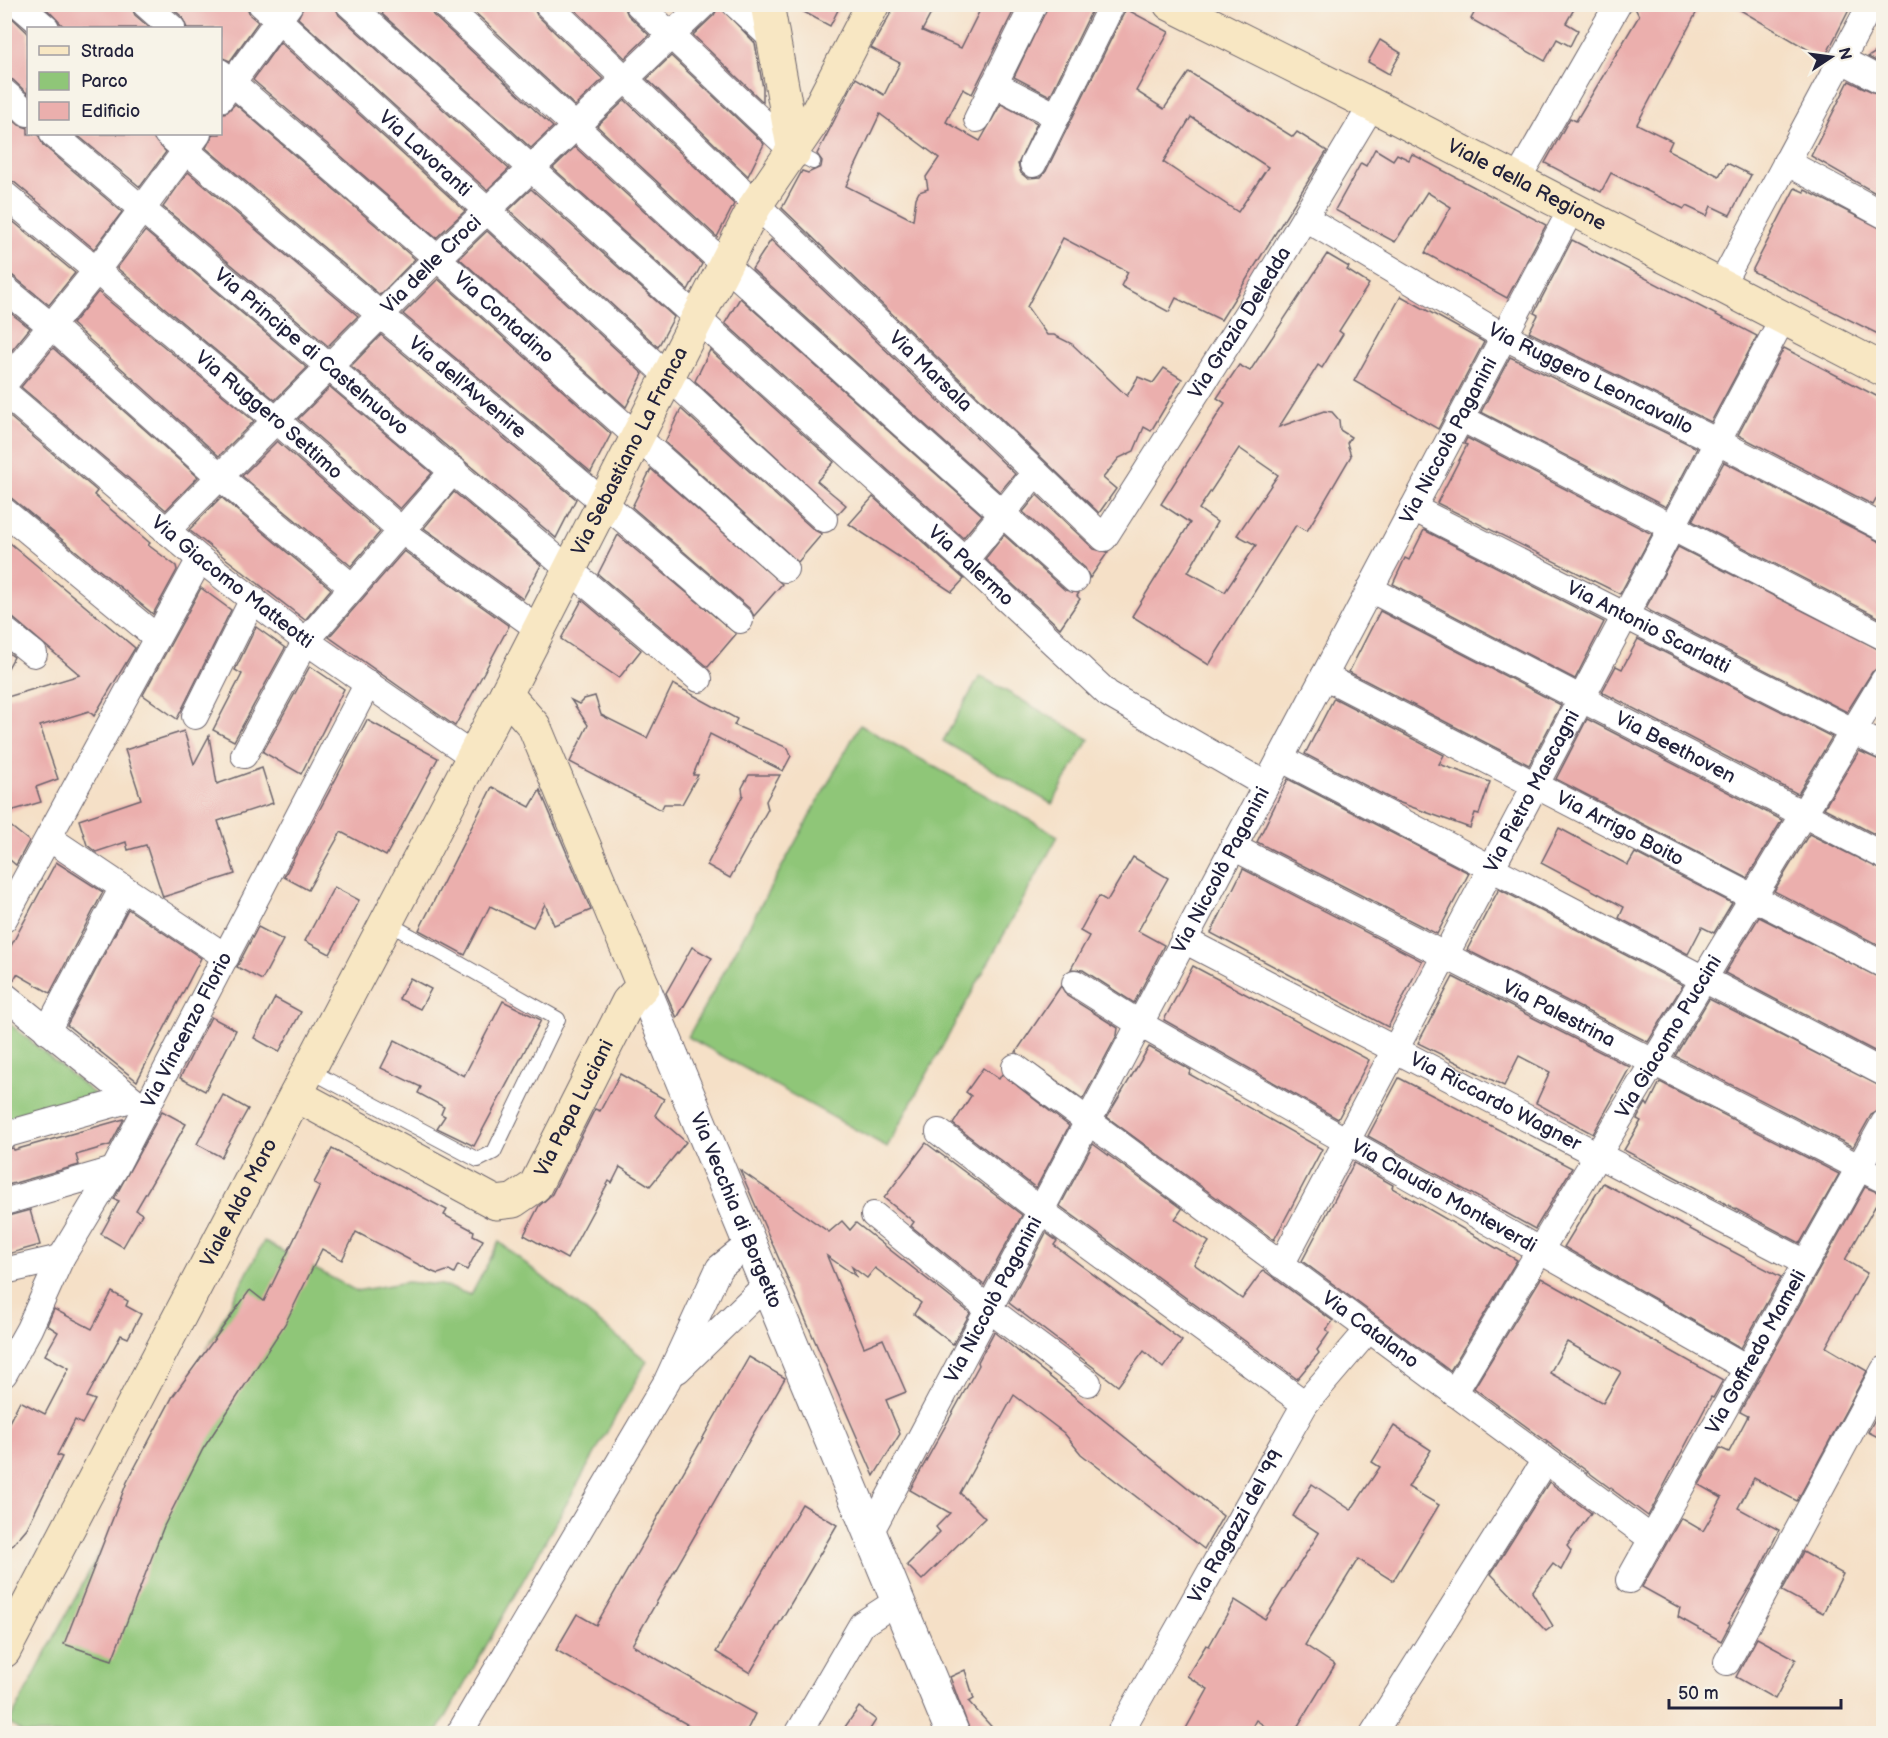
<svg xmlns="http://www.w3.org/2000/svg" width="1888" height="1738" viewBox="0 0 1888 1738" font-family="'Balsamiq Sans',sans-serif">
<rect width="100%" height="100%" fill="#f7f3e8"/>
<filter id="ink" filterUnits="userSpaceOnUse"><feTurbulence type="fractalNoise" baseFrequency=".0167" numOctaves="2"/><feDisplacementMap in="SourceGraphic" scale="12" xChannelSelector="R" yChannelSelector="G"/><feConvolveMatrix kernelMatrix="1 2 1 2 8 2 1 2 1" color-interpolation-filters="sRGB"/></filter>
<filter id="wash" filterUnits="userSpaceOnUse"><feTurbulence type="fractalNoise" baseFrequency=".008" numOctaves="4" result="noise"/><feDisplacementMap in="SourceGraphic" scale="24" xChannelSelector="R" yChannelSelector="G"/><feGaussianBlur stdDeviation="1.35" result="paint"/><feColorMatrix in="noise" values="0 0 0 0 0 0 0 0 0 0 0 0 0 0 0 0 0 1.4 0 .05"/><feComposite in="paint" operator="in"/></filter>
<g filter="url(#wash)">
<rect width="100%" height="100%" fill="#f5e0c7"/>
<g fill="#8fc678" stroke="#58745a" stroke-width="1.5">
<polygon points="980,676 1089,739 1052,804 943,741"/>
<polygon points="860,725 1058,836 887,1147 688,1037"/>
<polygon points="4,1019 99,1098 9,1123 4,1106"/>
<polygon points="264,1241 356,1291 407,1282 442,1285 471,1295 499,1242 647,1361 437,1733 24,1734 9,1723"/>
</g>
<g id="blocks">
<g fill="#ebafad" fill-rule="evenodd">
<polygon points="42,4 130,4 135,15 150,28 65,28"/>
<polygon points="168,4 246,4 250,15 258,22 230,61 220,57 220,28 187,28 182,17"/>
<polygon points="305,4 334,4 339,15 509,169 487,190 298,18"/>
<polygon points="389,4 428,4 433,15 553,127 531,148 382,14"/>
<polygon points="466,4 532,4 537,15 603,79 575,106"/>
<polygon points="569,4 623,4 628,15 649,35 625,58"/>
<polygon points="789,4 841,4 830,26"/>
<path d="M896,4H936L922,31L961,48L983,4H1017L972,94L963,89L946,122L980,141L1001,104L1037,123L1018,164L1021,173L1027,178L1041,177L1046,171L1126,9L1169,32L1136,91L1164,109L1189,72L1293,137L1297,132L1327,151L1221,320L1176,298L1169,312L1121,286L1128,272L1063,238L1027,307L1047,335H1054L1072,344L1127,396L1138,377L1153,383L1164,368L1182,379L1151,431L1144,427L1134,451L1119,458L1103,478L1116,489L1099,513L782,208L802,171L808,173L821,167L822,161L817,154L856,78L884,95L900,63L871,48ZM880,114L939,158L926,177L928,189L919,192L916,198L913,220L846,186ZM1191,117L1268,167L1238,212L1163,162Z"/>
<polygon points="1049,4 1095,4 1050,96 1014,77"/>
<polygon points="1479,4 1577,4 1566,23 1578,30 1570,46 1557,39 1545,61 1471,19"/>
<polygon points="1633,4 1701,4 1637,124 1672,141 1668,150 1719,176 1727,163 1751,175 1730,215 1711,206 1707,216 1686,206 1684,209 1611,173 1601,192 1545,163 1570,118 1576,121 1639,16"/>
<polygon points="1730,4 1852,4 1824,59"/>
<polygon points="719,6 755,43 763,88 763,102 693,35 714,15"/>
<polygon points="4,10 28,33 28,94 13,80 4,77"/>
<polygon points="1380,40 1401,53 1389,74 1368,62"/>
<polygon points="280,42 465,211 436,238 253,80"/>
<polygon points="1884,47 1884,65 1868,57"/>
<polygon points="671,56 764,144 748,176 647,79"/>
<polygon points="1849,81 1884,97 1884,198 1811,156"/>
<polygon points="625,100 734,204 717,237 597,126"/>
<polygon points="235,104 415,259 380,295 206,148 213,134 220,134 220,114 227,112"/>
<polygon points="4,112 19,125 28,128 28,134 38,134 43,145 122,212 94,249 14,182 4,179"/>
<polygon points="76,134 150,134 166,152 140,187"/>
<polygon points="575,147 702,264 688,290 553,168"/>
<polygon points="1375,149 1393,160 1397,154 1409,160 1412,154 1546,225 1507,298 1425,253 1451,207 1427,192 1395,242 1335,210 1361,163 1366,166"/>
<polygon points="188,172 358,316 328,346 163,207"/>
<polygon points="1795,188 1804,192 1805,190 1884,230 1884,337 1752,271"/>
<polygon points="531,189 674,317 658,347 509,210"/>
<polygon points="4,214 75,273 49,305 13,276 4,273"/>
<polygon points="145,231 307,368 275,400 117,268"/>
<polygon points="487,231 643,374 626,407 459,258"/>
<polygon points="771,240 1015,474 1000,492 752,269"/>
<polygon points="1572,240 1757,336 1711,422 1529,332 1538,315 1534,313"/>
<path d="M1327,254L1349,267L1347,270L1369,284L1339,331L1343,334L1322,368L1318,365L1279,427L1324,411L1332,412L1339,420L1340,430L1351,437L1347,443L1351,456L1307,531L1296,525L1209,665L1132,616L1190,523L1161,504L1225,403L1217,398L1239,365L1250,371ZM1239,448L1278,475L1237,535L1256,545L1225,592L1188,572L1217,522L1199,509Z"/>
<polygon points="438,279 611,434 591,472 403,314"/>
<polygon points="98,292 254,421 219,456 72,324"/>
<polygon points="1401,296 1484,342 1438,429 1354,381"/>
<polygon points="740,298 982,515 963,538 725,323"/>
<polygon points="4,308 30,328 4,360"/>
<polygon points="381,335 576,499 556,538 351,366"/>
<polygon points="53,348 198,477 166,510 21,387"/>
<polygon points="1784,348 1884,400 1884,485 1873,505 1738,435"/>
<polygon points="710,350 834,462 817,481 846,505 838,514 695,381"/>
<polygon points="1510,357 1697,448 1666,507 1481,412"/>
<polygon points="330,387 432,473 400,509 298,419"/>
<polygon points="681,409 814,530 822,534 798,562 665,442"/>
<polygon points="4,412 97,491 94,495 150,543 148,545 176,566 177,570 153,614 4,492"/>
<polygon points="1467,438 1652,534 1620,594 1437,503 1467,445 1464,444"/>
<polygon points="277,441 380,532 351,566 242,476"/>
<polygon points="1724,462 1884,544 1884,620 1692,521"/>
<polygon points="651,469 782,584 754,616 750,609 632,507"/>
<polygon points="454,492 541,565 523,599 424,528"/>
<polygon points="1037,495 1094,549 1108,552 1090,578 1085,568 1023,512"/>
<polygon points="221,497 331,589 305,620 189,530"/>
<polygon points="873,497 964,579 952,592 849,524"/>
<polygon points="1424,530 1604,622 1575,679 1393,584 1405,558 1409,560"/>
<polygon points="618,535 736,634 708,667 598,574"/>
<polygon points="1004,535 1065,590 1079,593 1077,596 1080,599 1060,628 985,559"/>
<polygon points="4,538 135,648 94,716 89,711 40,726 58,779 36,787 41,802 4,813 4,698 80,675 13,618 4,615"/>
<polygon points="1678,547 1884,652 1884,665 1872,672 1847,712 1652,612 1646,608"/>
<polygon points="404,551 509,626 455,726 329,637"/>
<polygon points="201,588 231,610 177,719 143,695"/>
<polygon points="582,600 641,650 619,678 561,639"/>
<polygon points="1380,611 1561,705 1529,765 1349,672"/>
<polygon points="256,627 285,648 234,741 213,730 242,674 235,670"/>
<polygon points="1638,639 1832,737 1798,794 1602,692 1616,666 1622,669"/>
<polygon points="4,650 14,657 4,675"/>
<polygon points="310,666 344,689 301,774 263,752"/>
<polygon points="673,684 737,719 734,725 788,748 791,756 783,771 710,734 693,775 698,775 682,804 664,804 661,810 570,762 588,725 571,700 579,704 584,699 595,696 601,715 647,738"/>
<polygon points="1334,698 1444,755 1439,764 1490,782 1479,814 1475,813 1470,828 1395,801 1305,754"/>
<polygon points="1587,719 1782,820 1747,878 1556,779"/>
<polygon points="367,720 438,758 386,856 341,832 308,890 284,877"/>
<polygon points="184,731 194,764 209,736 217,784 262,768 273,803 218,821 235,874 163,897 146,845 128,850 126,842 96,852 87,845 79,820 141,799 125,750"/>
<polygon points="1859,751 1884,762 1884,839 1824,808"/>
<polygon points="749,775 780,775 766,801 768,809 730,878 707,865 743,795 742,788"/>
<polygon points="1288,779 1469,873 1437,934 1257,842"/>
<polygon points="492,787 530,807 540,790 591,910 554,925 545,904 533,927 490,906 465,955 419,930"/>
<polygon points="4,821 29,841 16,865 4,855"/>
<polygon points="1559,828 1628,865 1635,853 1732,903 1714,933 1702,927 1688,954 1619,918 1624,907 1541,863"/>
<polygon points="1809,834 1884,871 1884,948 1774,891"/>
<polygon points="1133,857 1168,878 1138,931 1164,945 1134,1003 1083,970 1071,969 1089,936 1080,931 1099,896 1107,901"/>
<polygon points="56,862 103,892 50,993 17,974 12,983 4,980 4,959"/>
<polygon points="1243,869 1422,961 1388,1027 1211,933"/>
<polygon points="334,887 359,900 330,954 305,941"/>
<polygon points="1499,889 1683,985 1648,1042 1467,950"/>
<polygon points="128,909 201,958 137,1081 67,1025"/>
<polygon points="1759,917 1884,980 1884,1056 1725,973"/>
<polygon points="258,927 283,940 262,980 237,967"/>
<polygon points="692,947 712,958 677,1018 666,993"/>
<polygon points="1193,966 1369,1060 1338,1119 1164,1020"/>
<polygon points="1453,977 1630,1067 1593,1134 1536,1103 1550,1072 1519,1056 1504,1086 1418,1043"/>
<polygon points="410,978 431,989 420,1009 399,999"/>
<polygon points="1061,986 1067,996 1118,1028 1117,1035 1083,1099 1016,1052"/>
<polygon points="275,998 301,1012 279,1052 254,1038"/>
<polygon points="1709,999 1884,1088 1884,1108 1871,1115 1853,1147 1675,1056"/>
<polygon points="503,1001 541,1020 474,1146 437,1128 445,1116 441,1114 444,1107 418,1093 421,1087 381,1068 395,1040 464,1076"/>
<polygon points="211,1017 236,1030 205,1091 180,1078"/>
<polygon points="1149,1047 1191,1070 1189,1074 1322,1149 1274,1240 1107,1117"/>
<polygon points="983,1068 999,1079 1002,1074 1069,1126 1036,1188 953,1124 971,1096 966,1092"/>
<polygon points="620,1074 664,1099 655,1115 686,1142 650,1186 620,1167 612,1183 609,1181 567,1259 524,1235 539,1206 552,1194 595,1109 600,1111"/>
<polygon points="1399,1078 1572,1168 1535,1229 1368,1136"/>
<polygon points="1660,1082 1839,1174 1800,1243 1624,1150 1641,1121 1637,1119 1646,1103 1648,1106"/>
<polygon points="223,1095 248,1109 221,1157 197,1144"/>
<polygon points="162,1111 186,1124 136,1210 142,1214 123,1247 101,1234 119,1201 114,1199"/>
<polygon points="124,1119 110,1145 76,1155 79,1165 4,1186 4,1150 13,1148 14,1150"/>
<polygon points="926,1143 1022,1215 984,1285 911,1226 914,1222 884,1198"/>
<polygon points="1093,1144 1182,1209 1175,1219 1209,1242 1194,1264 1242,1299 1263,1270 1333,1321 1326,1330 1329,1333 1317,1350 1319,1353 1297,1379 1060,1206"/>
<polygon points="332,1149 447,1210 444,1215 474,1231 473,1235 483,1240 467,1270 458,1265 454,1273 449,1270 438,1274 433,1272 356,1232 342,1260 322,1249 285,1324 203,1449 164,1526 112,1660 64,1644 127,1482 173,1396 250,1290 264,1301 320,1186 314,1183"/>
<polygon points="1354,1163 1393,1185 1392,1188 1517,1260 1450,1371 1302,1261"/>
<polygon points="740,1170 829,1232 842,1221 850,1230 856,1223 970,1313 953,1344 914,1314 921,1303 875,1268 867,1278 852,1267 856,1276 827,1256 864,1347 883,1339 906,1392 886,1400 900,1434 874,1476"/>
<polygon points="1603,1183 1781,1277 1741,1348 1564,1247"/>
<polygon points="1865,1187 1882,1194 1845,1260 1867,1273 1826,1347 1867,1371 1797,1501 1754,1478 1738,1508 1779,1530 1756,1577 1728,1623 1730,1624 1721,1641 1678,1617 1680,1608 1642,1587 1681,1518 1703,1531 1722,1498 1699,1485 1720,1448 1729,1452 1748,1416 1740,1412"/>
<polygon points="30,1210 40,1245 4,1255 4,1217"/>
<polygon points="1046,1233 1057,1241 1054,1245 1182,1341 1163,1368 1144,1351 1118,1386 1009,1303"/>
<path d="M1541,1278L1723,1380L1713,1398L1711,1397L1648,1516L1474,1388ZM1567,1342L1621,1372L1603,1403L1550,1373Z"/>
<polygon points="112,1292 128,1301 126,1306 141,1314 128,1338 121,1335 87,1397 95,1400 82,1424 75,1420 57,1455 62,1457 27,1528 4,1555 4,1432 20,1401 45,1414 69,1368 45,1355 58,1332 47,1325 54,1309 92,1329"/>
<polygon points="994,1332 1223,1516 1204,1549 1081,1454 1064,1433 1014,1395 960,1493 985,1518 922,1580 907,1565 940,1532 936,1527 950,1513 910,1490 979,1365 978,1362"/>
<polygon points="749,1357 785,1378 632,1645 755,1714 745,1734 704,1734 556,1650 577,1614 596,1625"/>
<polygon points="1884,1403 1884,1440 1868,1432"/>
<polygon points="1394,1426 1431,1450 1408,1487 1439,1505 1393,1581 1358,1559 1305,1645 1335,1665 1293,1734 1276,1734 1256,1720 1248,1734 1183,1734 1208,1689 1187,1676 1206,1645 1209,1646 1235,1600 1265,1619 1319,1533 1293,1516 1312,1484 1351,1510 1380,1467 1372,1462"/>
<polygon points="1549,1482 1591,1513 1567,1546 1571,1551 1561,1570 1553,1564 1532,1592 1553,1626 1546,1631 1491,1574"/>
<polygon points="802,1504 837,1525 750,1673 716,1652"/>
<polygon points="1803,1552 1843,1574 1823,1613 1782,1591"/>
<polygon points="1757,1638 1796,1659 1775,1699 1736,1677"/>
<polygon points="965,1670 974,1699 969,1702 998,1734 971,1734 950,1677"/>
<polygon points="859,1707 876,1720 867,1734 840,1734"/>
</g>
</g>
</g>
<g filter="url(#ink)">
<use href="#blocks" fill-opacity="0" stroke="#6c646c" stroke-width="1.5"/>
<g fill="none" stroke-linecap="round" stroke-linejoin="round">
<defs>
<g id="service">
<polyline points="794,152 813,162"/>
<polyline points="309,1070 478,1160 494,1152 558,1019 386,922"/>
</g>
<g id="minor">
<polyline points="18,4 46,28"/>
<polyline points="145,4 172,28"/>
<path id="s1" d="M261,4L824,519"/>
<path id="s2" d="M349,4L965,560L1108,694L1266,785"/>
<polyline points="443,4 725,265 1075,579"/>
<path id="s3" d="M547,4L1104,538L1251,307L1372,105"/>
<polyline points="638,4 794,152"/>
<polyline points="735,4 775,41"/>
<polyline points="1842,60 1884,82"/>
<path id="s4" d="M220,72L437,258L785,569"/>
<polyline points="994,84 1057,116"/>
<polyline points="4,92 28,113"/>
<polyline points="220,99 290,4"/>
<polyline points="977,119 1034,4"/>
<path id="s5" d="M53,134L699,679"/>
<path id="s6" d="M167,134C357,298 552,455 740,620"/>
<polyline points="1786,162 1884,215"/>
<polyline points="1033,164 1112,4"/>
<polyline points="1517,180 1618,4"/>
<path id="s7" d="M4,194L275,419L402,531L539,629"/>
<path id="s8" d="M1305,218L1503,336L1718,442L1884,528"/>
<polyline points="1721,285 1871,4"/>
<polyline points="4,288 51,326 220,477 351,586"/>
<polyline points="4,384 96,271 198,134"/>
<path id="s9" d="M4,392L200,559L306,641L472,756"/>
<polyline points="1461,418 1884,637"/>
<path id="s10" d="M1413,508L1884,747"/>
<polyline points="4,511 156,637"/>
<path id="s11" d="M166,531L437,258L704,4"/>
<polyline points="965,560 1035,473"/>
<path id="s12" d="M1370,589L1884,856"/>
<polyline points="4,630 34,654"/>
<path id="s13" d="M1324,676L1884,965"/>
<polyline points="195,716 253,599"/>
<polyline points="244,755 306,641 454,470"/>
<polyline points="1280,758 1884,1073"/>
<polyline points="49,838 226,957"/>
<path id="s14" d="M1233,847L1884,1180"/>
<polyline points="4,919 200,559"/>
<path id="s15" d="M1184,940L1806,1263"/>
<path id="s16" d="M1075,983L1140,1024L1747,1368"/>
<polyline points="4,995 146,1110"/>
<polyline points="47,1031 122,889"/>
<path id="s17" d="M1015,1067L1652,1539"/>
<polyline points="939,1132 1041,1211 1305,1404"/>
<polyline points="4,1135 131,1099"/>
<polyline points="4,1202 114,1170"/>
<polyline points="874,1215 989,1309 1088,1383"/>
<path id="s18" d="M1281,1265L1783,318"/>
<polyline points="4,1271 61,1258"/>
<polyline points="678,1370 767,1284"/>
<path id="s19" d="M4,1374L29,1329L61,1258L114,1170L368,683"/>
<path id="s20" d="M1454,1393L1884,680"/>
<path id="s21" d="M870,1533L1572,208"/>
<path id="s22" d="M1629,1580L1884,1123"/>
<polyline points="1727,1662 1884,1370"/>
<polyline points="459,1734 667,1381 719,1268 750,1243"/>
<polyline points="798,1734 862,1624 899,1600"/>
<path id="s23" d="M1119,1734L1305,1404L1369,1329"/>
<polyline points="1373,1734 1545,1460"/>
</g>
<g id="tertiary">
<path id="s24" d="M643,986L953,1734"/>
</g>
<g id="secondary">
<polyline points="767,4 794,152"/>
<path id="s25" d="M1170,4L1372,105L1884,370"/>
<path id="s26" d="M296,1095L496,1203L513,1201L535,1186L628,1002L643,986L534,726L506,694"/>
<path id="s27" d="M4,1651L506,694L755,206L811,124L873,4"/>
</g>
</defs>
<use href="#service" stroke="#6c646c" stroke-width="16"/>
<use href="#minor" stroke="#6c646c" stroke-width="28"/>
<use href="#tertiary" stroke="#6c646c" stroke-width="35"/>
<use href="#secondary" stroke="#6c646c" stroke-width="35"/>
<use href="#service" stroke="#fff" stroke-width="14"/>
<use href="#minor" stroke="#fff" stroke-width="26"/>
<use href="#tertiary" stroke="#fff" stroke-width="33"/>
<use href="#secondary" stroke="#f8e7c3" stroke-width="33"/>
</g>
</g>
<g text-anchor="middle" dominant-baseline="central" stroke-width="5" stroke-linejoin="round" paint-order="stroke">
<g font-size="20" fill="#22223b" stroke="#f7f3e8">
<text stroke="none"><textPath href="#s1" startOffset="222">Via Lavoranti</textPath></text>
<text stroke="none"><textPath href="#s25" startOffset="400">Viale della Regione</textPath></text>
<text stroke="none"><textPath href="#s11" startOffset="376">Via delle Croci</textPath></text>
<text stroke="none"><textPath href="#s4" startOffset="375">Via Contadino</textPath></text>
<text stroke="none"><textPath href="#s3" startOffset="1026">Via Grazia Deledda</textPath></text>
<text stroke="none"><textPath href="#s5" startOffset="338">Via Principe di Castelnuovo</textPath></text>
<text stroke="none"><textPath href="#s3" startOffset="531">Via Marsala</textPath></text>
<text stroke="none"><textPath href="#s8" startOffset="328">Via Ruggero Leoncavallo</textPath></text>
<text stroke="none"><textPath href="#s6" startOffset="393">Via dell'Avvenire</textPath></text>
<text stroke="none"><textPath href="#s7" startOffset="345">Via Ruggero Settimo</textPath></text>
<text stroke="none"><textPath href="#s21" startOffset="1236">Via Niccolò Paganini</textPath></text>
<text stroke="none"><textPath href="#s27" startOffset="1353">Via Sebastiano La Franca</textPath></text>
<text stroke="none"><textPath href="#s2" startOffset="838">Via Palermo</textPath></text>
<text stroke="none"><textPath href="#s9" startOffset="297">Via Giacomo Matteotti</textPath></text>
<text stroke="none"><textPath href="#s10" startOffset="264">Via Antonio Scarlatti</textPath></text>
<text stroke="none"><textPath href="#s12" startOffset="344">Via Beethoven</textPath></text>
<text stroke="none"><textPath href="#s18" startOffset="536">Via Pietro Mascagni</textPath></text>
<text stroke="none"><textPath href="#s13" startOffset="333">Via Arrigo Boito</textPath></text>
<text stroke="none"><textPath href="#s21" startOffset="750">Via Niccolò Paganini</textPath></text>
<text stroke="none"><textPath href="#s14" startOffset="366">Via Palestrina</textPath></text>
<text stroke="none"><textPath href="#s19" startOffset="390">Via Vincenzo Florio</textPath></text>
<text stroke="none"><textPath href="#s20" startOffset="416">Via Giacomo Puccini</textPath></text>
<text stroke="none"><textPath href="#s15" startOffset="351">Via Riccardo Wagner</textPath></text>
<text stroke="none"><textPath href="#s26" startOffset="358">Via Papa Luciani</textPath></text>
<text stroke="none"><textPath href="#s16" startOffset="426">Via Claudio Monteverdi</textPath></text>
<text stroke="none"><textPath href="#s27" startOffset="506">Viale Aldo Moro</textPath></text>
<text stroke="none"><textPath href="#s24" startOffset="243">Via Vecchia di Borgetto</textPath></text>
<text stroke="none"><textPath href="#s21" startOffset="264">Via Niccolò Paganini</textPath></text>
<text stroke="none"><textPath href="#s17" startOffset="442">Via Catalano</textPath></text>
<text stroke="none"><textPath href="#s22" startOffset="261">Via Goffredo Mameli</textPath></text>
<text stroke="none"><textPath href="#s23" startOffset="238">Via Ragazzi del '99</textPath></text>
</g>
</g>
<rect width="1888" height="1738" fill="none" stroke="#f7f3e8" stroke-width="24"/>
<rect x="27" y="27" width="195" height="108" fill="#f7f3e8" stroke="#a29fa3" stroke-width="1.5"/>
<rect x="39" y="46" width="30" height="9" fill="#f8e7c3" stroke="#a29fa3" stroke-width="1.5"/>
<text x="81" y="57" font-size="18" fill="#22223b">Strada</text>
<rect x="39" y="72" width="30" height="18" fill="#8fc678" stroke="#a29fa3" stroke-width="1.5"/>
<text x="81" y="87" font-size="18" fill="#22223b">Parco</text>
<rect x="39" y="102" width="30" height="18" fill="#ebafad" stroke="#a29fa3" stroke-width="1.5"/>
<text x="81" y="117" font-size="18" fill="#22223b">Edificio</text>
<g transform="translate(1831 57) rotate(77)" stroke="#f7f3e8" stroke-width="4.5" paint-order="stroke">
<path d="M0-4.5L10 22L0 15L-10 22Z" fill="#22223b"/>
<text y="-9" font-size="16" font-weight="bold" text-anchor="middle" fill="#22223b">N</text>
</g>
<path d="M1669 1699v9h172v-9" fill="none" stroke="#22223b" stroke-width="3"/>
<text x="1678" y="1699" font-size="18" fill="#22223b" stroke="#f7f3e8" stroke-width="4.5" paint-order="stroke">50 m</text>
</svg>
